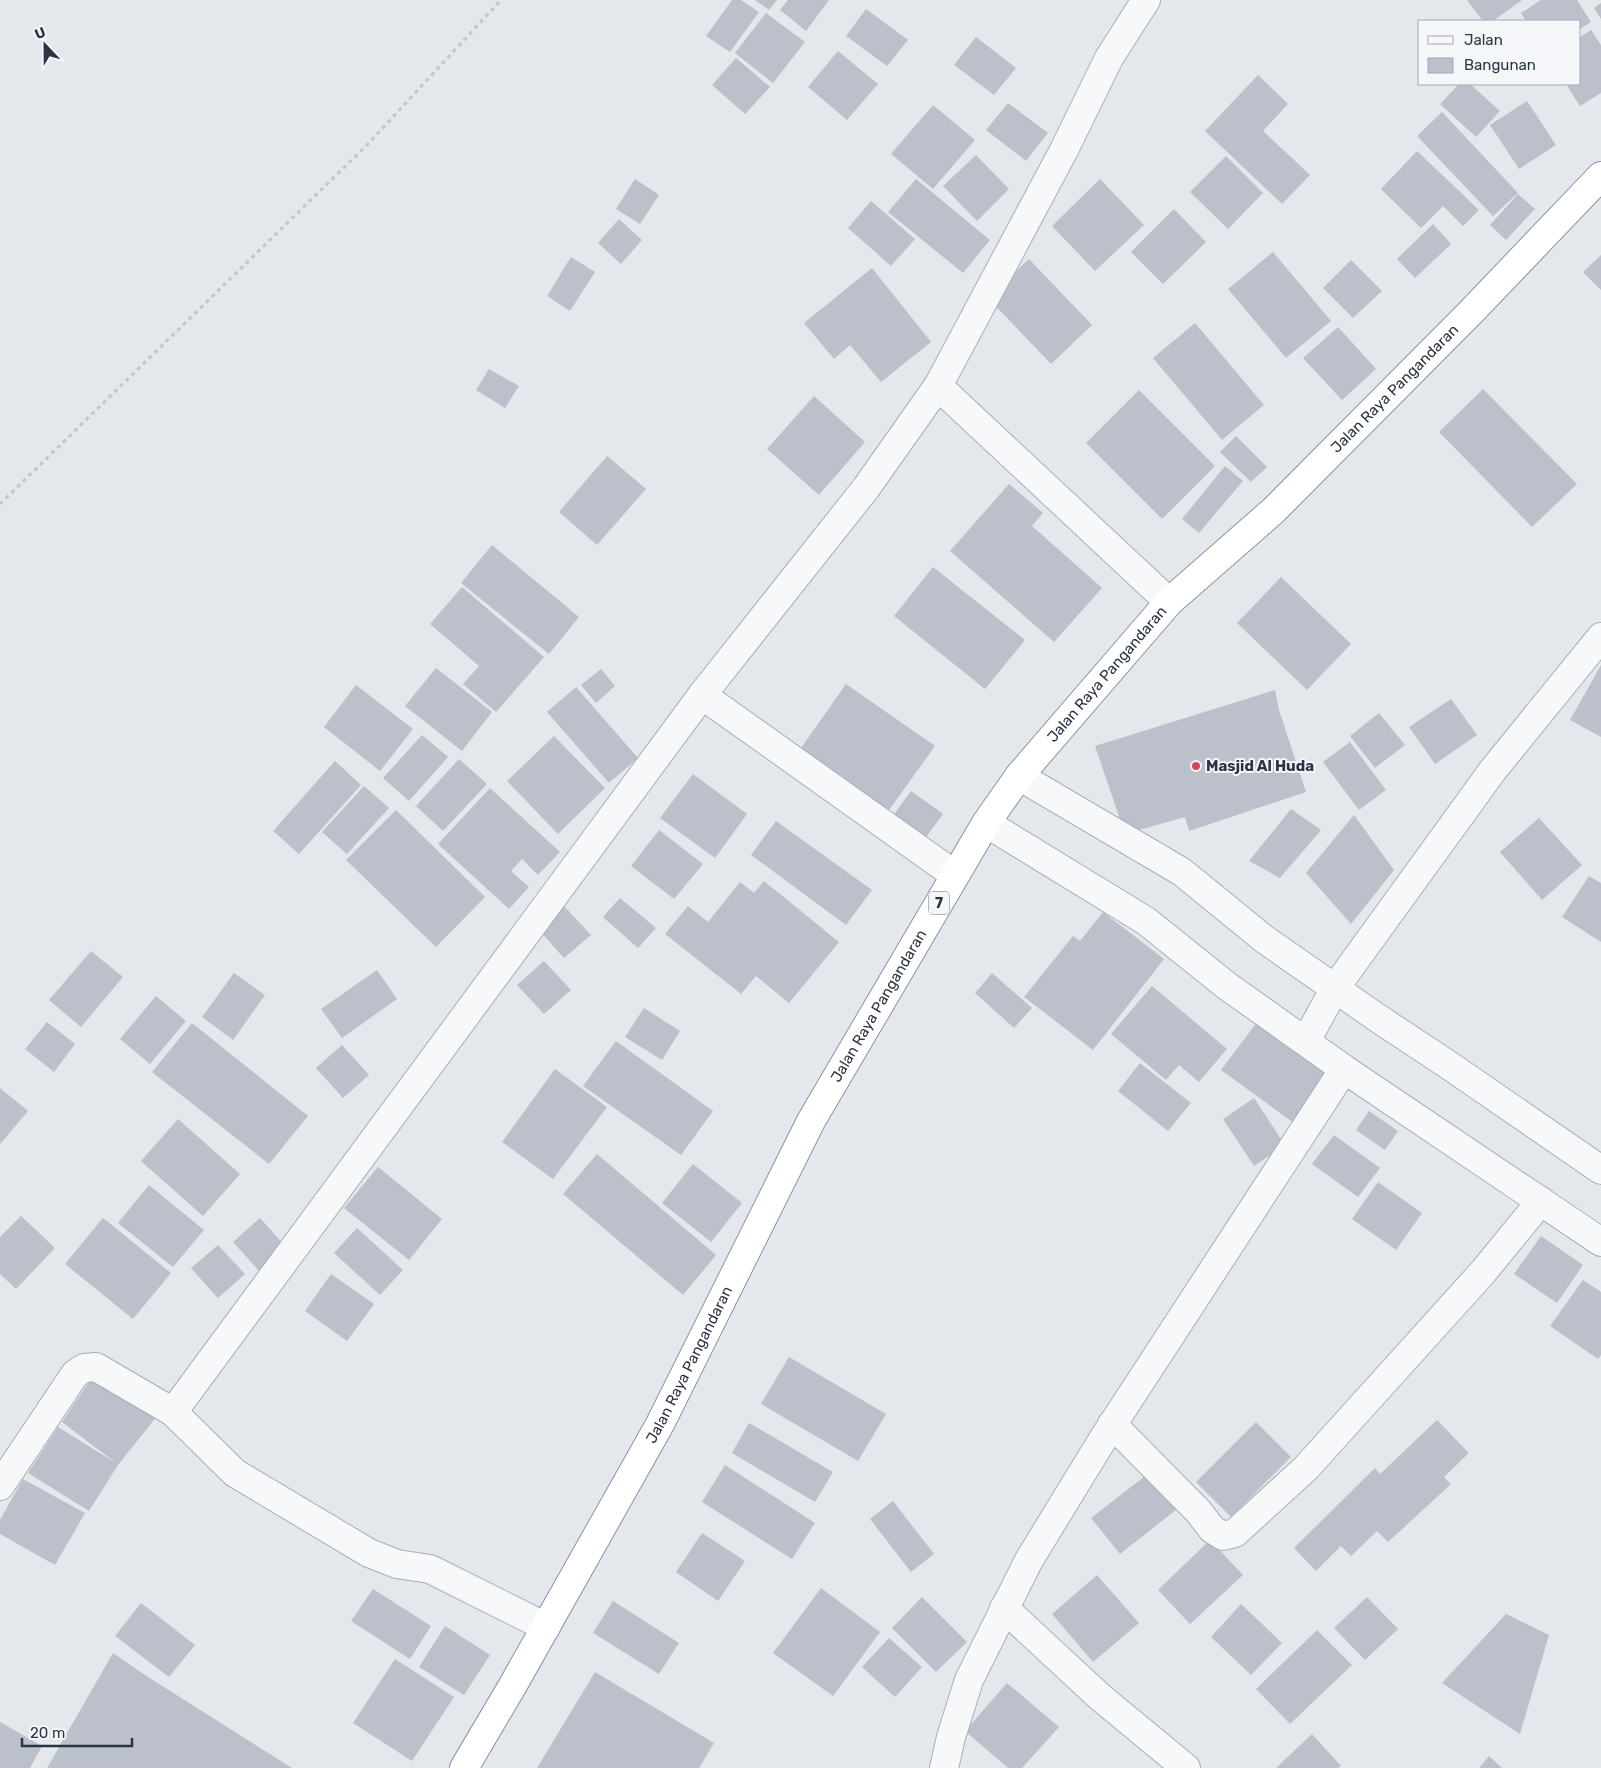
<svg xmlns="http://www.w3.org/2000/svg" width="1601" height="1768" viewBox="0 0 1601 1768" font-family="Rubik,sans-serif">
<rect width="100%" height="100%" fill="#e4e7ec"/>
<g fill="#bbc0ca">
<polygon points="732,0 741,0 759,12 730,52 706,36"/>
<polygon points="755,0 777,0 769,10"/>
<polygon points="788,0 829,0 806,31 780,10"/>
<polygon points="1467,0 1522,0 1493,21 1483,21"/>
<polygon points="1541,0 1577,0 1591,22 1580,29 1580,21 1526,21 1521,13"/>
<polygon points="1601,3 1601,19 1594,8"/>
<polygon points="866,9 908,40 887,66 846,36"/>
<polygon points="766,13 805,42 773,83 735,53"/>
<polygon points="1591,30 1601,45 1601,93 1580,106 1566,84 1580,84 1580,37"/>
<polygon points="976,37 1016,68 994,95 954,65"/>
<polygon points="838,51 878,84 847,120 808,87"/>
<polygon points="736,58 770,87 745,114 712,85"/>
<polygon points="1258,75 1288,104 1263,131 1310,175 1282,204 1205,131"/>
<polygon points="1459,84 1470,84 1500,111 1476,137 1440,104"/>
<polygon points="1527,101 1556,145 1519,169 1490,125"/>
<polygon points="1008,103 1048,133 1026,161 986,130"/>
<polygon points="933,105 975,140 933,189 891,154"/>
<polygon points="1442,112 1518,193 1493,216 1417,136"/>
<polygon points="1417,151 1479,210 1463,226 1443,206 1421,228 1381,189"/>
<polygon points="976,155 1009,189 977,221 943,186"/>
<polygon points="1226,156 1263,193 1228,229 1190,192"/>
<polygon points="635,179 659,195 640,224 616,209"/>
<polygon points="916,179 990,240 963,273 888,212"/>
<polygon points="1100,179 1144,225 1095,271 1052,226"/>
<polygon points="1518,194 1535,209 1506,240 1490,225"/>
<polygon points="871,201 915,239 891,266 848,228"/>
<polygon points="1174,209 1206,242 1163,284 1131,252"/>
<polygon points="619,219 642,240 621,264 598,243"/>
<polygon points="1433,224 1451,244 1415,278 1397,259"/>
<polygon points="1273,252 1331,321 1286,358 1228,289"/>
<polygon points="1601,255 1601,290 1583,272"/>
<polygon points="571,257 595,272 570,311 547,296"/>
<polygon points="1029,259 1092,325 1051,364 988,298"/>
<polygon points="1351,260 1382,291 1353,318 1323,288"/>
<polygon points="872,268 931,342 881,382 850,345 834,359 804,323"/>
<polygon points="1195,323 1264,405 1222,440 1153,358"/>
<polygon points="1338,327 1376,369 1342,400 1303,358"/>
<polygon points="489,369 519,386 505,408 476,390"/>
<polygon points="1483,389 1577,484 1532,527 1439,432"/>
<polygon points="1139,390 1215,466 1162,519 1086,443"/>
<polygon points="814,396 865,442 819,495 767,449"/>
<polygon points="1236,436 1267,467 1251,482 1220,452"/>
<polygon points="607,456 646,489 597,545 559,512"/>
<polygon points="1225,466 1243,481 1199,533 1182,519"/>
<polygon points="1009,484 1043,513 1032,526 1102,588 1054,642 950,551"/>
<polygon points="492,545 579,617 549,654 461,583"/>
<polygon points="933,567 1025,640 985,689 894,616"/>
<polygon points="1281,577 1351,644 1307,690 1237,623"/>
<polygon points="462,587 544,657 496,712 463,684 479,666 430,624"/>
<polygon points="1601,665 1601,737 1570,720"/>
<polygon points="436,668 492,712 462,751 405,706"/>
<polygon points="601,669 615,686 596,703 581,685"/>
<polygon points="846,684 935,746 889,810 801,748"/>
<polygon points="356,685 413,729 380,771 324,727"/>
<polygon points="576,687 638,758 609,783 547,712"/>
<polygon points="1275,690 1279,710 1306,792 1189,831 1185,817 1125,834 1095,746"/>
<polygon points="1451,699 1477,735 1435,764 1409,727"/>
<polygon points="1379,713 1405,745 1375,768 1350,736"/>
<polygon points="422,735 448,757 409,801 383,778"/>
<polygon points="554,736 605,788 558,834 507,781"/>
<polygon points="1350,742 1386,790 1359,810 1323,762"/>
<polygon points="459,759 487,784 443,831 416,806"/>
<polygon points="335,761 361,785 299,854 273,831"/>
<polygon points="693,774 747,814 715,858 660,818"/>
<polygon points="364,786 389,808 347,854 322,832"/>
<polygon points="490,788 560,852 538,875 522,859 511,871 529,887 509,909 438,844"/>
<polygon points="911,791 943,814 924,840 892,817"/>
<polygon points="1291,809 1321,830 1280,878 1249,861"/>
<polygon points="396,810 485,897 436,947 346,860"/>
<polygon points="1354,815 1394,870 1351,924 1306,873"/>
<polygon points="1539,818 1582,865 1542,900 1500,852"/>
<polygon points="776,821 872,890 846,925 751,855"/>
<polygon points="659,830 703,864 674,899 631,866"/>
<polygon points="1589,876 1601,883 1601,942 1562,917"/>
<polygon points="764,881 839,942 789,1003 756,976 741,994 665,934 688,906 708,922 740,882 754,893"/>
<polygon points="620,898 656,928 638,948 603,917"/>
<polygon points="563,905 591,935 564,958 537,928"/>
<polygon points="1103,912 1164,959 1093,1050 1024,997 1073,936 1080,941"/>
<polygon points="91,951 123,977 81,1027 49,1000"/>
<polygon points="544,961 571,990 544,1014 517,985"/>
<polygon points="377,970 397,999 342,1038 321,1009"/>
<polygon points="234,973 265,995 233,1040 202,1017"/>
<polygon points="992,973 1032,1008 1014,1028 975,993"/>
<polygon points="1152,986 1227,1049 1199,1082 1179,1065 1166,1080 1111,1034"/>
<polygon points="156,996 186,1021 150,1064 120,1039"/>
<polygon points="644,1008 680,1031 662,1060 625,1037"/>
<polygon points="1261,1017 1337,1072 1298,1126 1221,1070"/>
<polygon points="47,1022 75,1044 54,1072 25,1049"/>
<polygon points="192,1023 308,1116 269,1164 152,1072"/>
<polygon points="616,1041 713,1111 681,1155 583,1086"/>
<polygon points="342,1045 369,1075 343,1098 316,1068"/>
<polygon points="1140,1063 1191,1103 1168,1131 1118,1091"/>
<polygon points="555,1069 607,1107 553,1179 502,1142"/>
<polygon points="0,1088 28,1111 0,1144"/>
<polygon points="1254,1098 1285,1145 1254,1166 1223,1119"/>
<polygon points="1369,1111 1398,1131 1385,1150 1356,1130"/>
<polygon points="178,1119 240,1174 203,1216 141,1161"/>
<polygon points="1334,1135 1380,1168 1358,1197 1312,1164"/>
<polygon points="597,1154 716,1255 683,1295 563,1194"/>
<polygon points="693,1164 742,1203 711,1242 662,1203"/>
<polygon points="378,1167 442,1219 409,1260 344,1208"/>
<polygon points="1378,1182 1422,1213 1396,1250 1352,1219"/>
<polygon points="149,1185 204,1230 173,1267 118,1223"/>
<polygon points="21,1216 55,1248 16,1289 0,1274 0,1237"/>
<polygon points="103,1218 171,1273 133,1319 65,1264"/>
<polygon points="260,1218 287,1248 260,1272 233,1242"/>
<polygon points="357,1228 403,1270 380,1295 334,1253"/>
<polygon points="1541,1236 1583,1265 1557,1303 1514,1274"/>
<polygon points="218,1245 245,1274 218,1298 191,1268"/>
<polygon points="331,1274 374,1304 347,1341 305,1311"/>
<polygon points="1583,1280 1601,1292 1601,1355 1598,1359 1550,1326"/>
<polygon points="789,1357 886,1414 858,1461 761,1404"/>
<polygon points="94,1374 157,1416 118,1465 89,1511 28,1473 58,1427 116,1463 62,1422"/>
<polygon points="1437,1420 1469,1453 1444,1477 1451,1484 1388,1542 1377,1531 1351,1556 1341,1546 1316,1571 1294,1548 1375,1468 1380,1474"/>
<polygon points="1256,1422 1291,1457 1231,1517 1196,1482"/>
<polygon points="749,1423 833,1472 815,1502 732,1453"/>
<polygon points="725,1465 815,1523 792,1559 702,1502"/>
<polygon points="1149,1473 1177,1509 1120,1554 1091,1518"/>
<polygon points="23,1479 85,1513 55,1565 0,1534 0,1520"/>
<polygon points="893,1501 934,1554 911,1572 870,1519"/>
<polygon points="702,1533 745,1561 718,1601 676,1572"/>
<polygon points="1210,1540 1243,1575 1190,1624 1158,1590"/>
<polygon points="1097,1575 1139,1623 1093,1662 1052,1614"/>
<polygon points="821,1588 880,1632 833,1696 773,1653"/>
<polygon points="373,1589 431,1626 410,1659 351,1621"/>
<polygon points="922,1597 967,1642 936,1672 892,1628"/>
<polygon points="1367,1597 1398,1629 1365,1660 1334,1628"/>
<polygon points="613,1601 679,1643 659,1674 593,1633"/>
<polygon points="141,1603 195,1645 169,1677 115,1636"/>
<polygon points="1241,1604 1282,1643 1251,1675 1211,1637"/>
<polygon points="1506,1614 1549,1635 1520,1734 1442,1683"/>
<polygon points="445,1626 490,1655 464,1695 419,1667"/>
<polygon points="1317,1630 1352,1665 1290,1724 1256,1689"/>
<polygon points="889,1638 922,1667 895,1697 862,1667"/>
<polygon points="113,1653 148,1677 292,1768 47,1768"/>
<polygon points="395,1659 454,1697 412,1761 353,1723"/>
<polygon points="595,1672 714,1743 699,1768 537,1768"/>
<polygon points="1007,1683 1059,1727 1022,1768 1008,1768 965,1731"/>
<polygon points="0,1722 42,1746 30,1768 0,1768"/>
<polygon points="1312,1734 1341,1766 1338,1768 1276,1768"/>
<polygon points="1489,1756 1502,1768 1479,1768"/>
</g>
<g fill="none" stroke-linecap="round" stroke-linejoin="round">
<defs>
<g id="minor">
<polyline points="938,386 1169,602"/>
<polyline points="702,695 955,875"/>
<polyline points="1019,776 1182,872 1264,939 1379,1019 1450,1066 1601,1170"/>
<polyline points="986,823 1146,921 1227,986 1344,1069 1601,1242"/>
<polyline points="1306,1041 1335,988 1493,770 1601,637"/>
<polyline points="173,1412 235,1473 369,1553 397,1564 430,1569 546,1627"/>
<polyline points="1112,1424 1198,1511 1212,1529 1223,1536 1235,1533 1306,1468 1483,1272 1541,1201"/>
<polyline points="0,1486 75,1374 84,1368 96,1367 173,1412 702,695 866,488 938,386 1064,150 1109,58 1146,0"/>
<polyline points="1004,1608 1100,1697 1186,1768"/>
<polyline points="944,1768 951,1737 969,1680 1029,1560 1103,1439 1344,1069"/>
</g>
<g id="highway">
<path id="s1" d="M464,1768L513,1685L660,1424L811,1121L986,823L1019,776L1169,602L1273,511L1470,313L1601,176"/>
</g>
</defs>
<use href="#minor" stroke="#a9aeb7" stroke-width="30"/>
<use href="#highway" stroke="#8b94a3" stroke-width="30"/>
<polyline stroke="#c2c5cb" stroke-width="3" stroke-dasharray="4 4" stroke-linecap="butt" points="0,504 366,146 501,0"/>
<use href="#minor" stroke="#f7f8fa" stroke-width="28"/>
<use href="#highway" stroke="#fff" stroke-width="28"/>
</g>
<circle fill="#d1495b" stroke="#f4f6f9" stroke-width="2" cx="1196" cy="766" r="5"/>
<g text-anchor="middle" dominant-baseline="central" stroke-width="4" stroke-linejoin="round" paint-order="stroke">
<rect fill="#f4f6f9" stroke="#676e7b" stroke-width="1" x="929" y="891.5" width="20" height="23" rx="4"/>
<g font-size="14" font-weight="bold" fill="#2b3445">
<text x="939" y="903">7</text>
</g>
<g font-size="15" fill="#2b3445" stroke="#f4f6f9">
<text stroke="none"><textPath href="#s1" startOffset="1678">Jalan Raya Pangandaran</textPath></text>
<text stroke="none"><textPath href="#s1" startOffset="1272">Jalan Raya Pangandaran</textPath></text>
<text stroke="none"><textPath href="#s1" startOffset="868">Jalan Raya Pangandaran</textPath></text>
<text stroke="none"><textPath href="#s1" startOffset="462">Jalan Raya Pangandaran</textPath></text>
</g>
<g font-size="15" font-weight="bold" fill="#2b3445" stroke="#f4f6f9" text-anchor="start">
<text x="1206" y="766">Masjid Al Huda</text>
</g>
</g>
<rect x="1418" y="20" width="162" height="65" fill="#f4f6f9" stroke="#a4a8b1"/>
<rect x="1428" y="36" width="25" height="8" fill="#f7f8fa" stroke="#a4a8b1"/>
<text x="1464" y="45" font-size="15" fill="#2b3445">Jalan</text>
<rect x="1428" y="58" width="25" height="15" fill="#bbc0ca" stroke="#a4a8b1"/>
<text x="1464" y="70" font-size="15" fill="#2b3445">Bangunan</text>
<g transform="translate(45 45) rotate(338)" stroke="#f4f6f9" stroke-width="4" paint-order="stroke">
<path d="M0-4L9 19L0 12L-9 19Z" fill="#2b3445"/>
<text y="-8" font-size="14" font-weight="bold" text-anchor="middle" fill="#2b3445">U</text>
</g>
<path d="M22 1738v8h110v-8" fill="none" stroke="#2b3445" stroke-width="2.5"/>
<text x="30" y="1738" font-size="15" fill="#2b3445" stroke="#f4f6f9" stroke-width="4" paint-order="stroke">20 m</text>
</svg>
